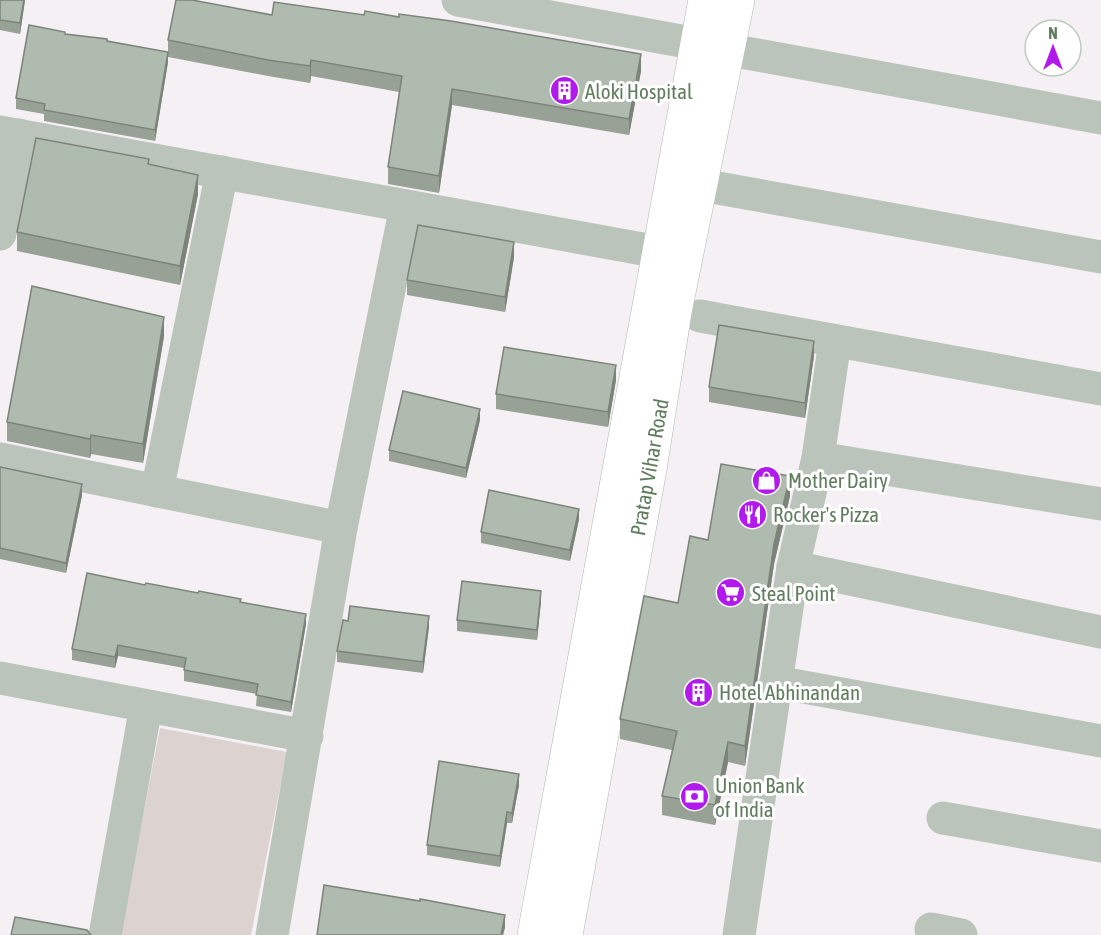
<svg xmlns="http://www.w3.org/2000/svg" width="1101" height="935" viewBox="0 0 1101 935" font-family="'Asap Condensed',sans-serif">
<rect width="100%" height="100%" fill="#f5f0f3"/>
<polygon fill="#dcd3d1" points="160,728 287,752 251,935 120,935"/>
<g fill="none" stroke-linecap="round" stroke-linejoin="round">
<defs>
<g id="secondary">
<polyline points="534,935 705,0"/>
<polyline points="566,935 650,469 675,312 738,0"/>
</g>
</defs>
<use href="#secondary" stroke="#aeb9ad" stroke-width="34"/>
<g stroke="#bbc4bb" stroke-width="33">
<polyline points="458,0 1101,118"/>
<polyline points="0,132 659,252"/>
<polyline points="701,185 1101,257"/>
<polyline points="0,234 19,135"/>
<polyline points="700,316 1101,389"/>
<polyline points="835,341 818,458 1101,504"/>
<polyline points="0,459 341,528"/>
<polyline points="157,491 222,172"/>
<polyline points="793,567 1101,632"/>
<polyline points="0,678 307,736"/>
<polyline points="776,682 1101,741"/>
<polyline points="943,818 1101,846"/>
<polyline points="931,929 961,935"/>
<polyline points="105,935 146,706"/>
<polyline points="272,935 341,528 406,206"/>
<polyline points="739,935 793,567 818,458"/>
</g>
<use href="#secondary" stroke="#fff" stroke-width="33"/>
</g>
<g fill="#97a196">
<polygon points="0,0 25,0 20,34 0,30"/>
<polygon points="272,15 641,71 629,135 452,105 439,193 388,184 388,167 399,92 311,76 310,83 268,76 168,57 168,62 155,141 44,121 44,114 16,109 16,98 65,34 168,52 168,40"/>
<polygon points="149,164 198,194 180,285 17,251 17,232"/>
<polygon points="514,257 505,312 407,295 407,280"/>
<polygon points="164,336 143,463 91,454 90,458 7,441 7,422"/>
<polygon points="814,356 805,418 709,402 709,387"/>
<polygon points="616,380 608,427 496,409 496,394"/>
<polygon points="480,420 466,478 389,461 389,450"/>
<polygon points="0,467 82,495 66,573 0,559"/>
<polygon points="790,496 774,564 745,766 728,762 715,825 662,815 662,796 672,750 620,739 620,719 678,603"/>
<polygon points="579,519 570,561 481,543 481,532"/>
<polygon points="145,585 241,602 306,624 291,712 256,706 257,694 184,681 184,668 118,656 115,668 72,660 72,649"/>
<polygon points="541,601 537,640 457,631 457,620"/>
<polygon points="348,621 429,627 423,673 337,662 337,651"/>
<polygon points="519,785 512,823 507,823 500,867 427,855 427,845"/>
</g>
<g fill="#7b837a">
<polygon points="24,0 25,0 20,34 20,23"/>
<polygon points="168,52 168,62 155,141 155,130"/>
<polygon points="641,54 641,71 629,135 629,119"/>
<polygon points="311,60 311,76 310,83 310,66"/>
<polygon points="452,89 452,105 439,193 439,176"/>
<polygon points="198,175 198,194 180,285 180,266"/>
<polygon points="514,242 514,257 505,312 505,297"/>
<polygon points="164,317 164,336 143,463 143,444"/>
<polygon points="814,341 814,356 805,418 805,403"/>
<polygon points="616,365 616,380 608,427 608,412"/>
<polygon points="480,409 480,420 466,478 466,468"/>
<polygon points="91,435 91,454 90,458 90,439"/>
<polygon points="790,476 790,496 774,564 745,766 745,746 774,544"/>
<polygon points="82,484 82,495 66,573 66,563"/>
<polygon points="579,509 579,519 570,561 570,550"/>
<polygon points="541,591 541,601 537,640 537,630"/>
<polygon points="306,614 306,624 291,712 291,702"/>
<polygon points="429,616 429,627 423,673 423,662"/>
<polygon points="118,645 118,656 115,668 115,657"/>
<polygon points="728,742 728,762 715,825 715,805"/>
<polygon points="519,774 519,785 512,823 512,813"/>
<polygon points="507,812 507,823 500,867 500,856"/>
<polygon points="505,915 505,928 503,935 501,935"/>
</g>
<g fill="#b0bbaf" stroke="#7b837a" stroke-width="1.5">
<polygon points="0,0 24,0 20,23 0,20"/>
<polygon points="176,0 192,0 272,15 274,2 364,15 365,11 399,17 399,14 451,21 641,54 629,119 452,89 439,176 388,167 402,76 311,60 310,66 268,60 168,40"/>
<polygon points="29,25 65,32 65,34 107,39 107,41 168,52 155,130 44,110 45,104 16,98"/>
<polygon points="36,138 149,159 148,164 198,175 180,266 17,232"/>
<polygon points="418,225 514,242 505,297 407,280"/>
<polygon points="32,286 164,317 143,444 91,435 90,439 7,422"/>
<polygon points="719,325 814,341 805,403 709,387"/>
<polygon points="504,347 616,365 608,412 496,394"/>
<polygon points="403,391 480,409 466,468 389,450"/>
<polygon points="721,464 790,476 774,544 745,746 728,742 715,805 662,796 677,731 620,719 644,596 678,603 690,536 708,540"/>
<polygon points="0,467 82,484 66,563 0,548"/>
<polygon points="489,490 579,509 570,550 481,532"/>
<polygon points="87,573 145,585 146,583 198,593 199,591 241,599 240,602 306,614 291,702 256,695 258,684 184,670 186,658 118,645 115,657 72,649"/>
<polygon points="462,581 541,591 537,630 457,620"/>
<polygon points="350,606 429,616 423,662 337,651 343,620 348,621"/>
<polygon points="439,761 519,774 512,813 507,812 500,856 427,845"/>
<polygon points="324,885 420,901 420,899 505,915 501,935 317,935"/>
<polygon points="15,917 87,930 91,935 11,935"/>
</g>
<defs>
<symbol id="building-disc" viewBox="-11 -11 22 22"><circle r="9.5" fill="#b219ec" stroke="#fff"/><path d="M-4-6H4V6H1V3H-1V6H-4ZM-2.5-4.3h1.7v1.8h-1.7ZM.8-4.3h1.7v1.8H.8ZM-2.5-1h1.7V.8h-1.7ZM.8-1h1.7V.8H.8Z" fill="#fff"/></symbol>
<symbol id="shop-disc" viewBox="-11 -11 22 22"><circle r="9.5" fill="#b219ec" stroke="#fff"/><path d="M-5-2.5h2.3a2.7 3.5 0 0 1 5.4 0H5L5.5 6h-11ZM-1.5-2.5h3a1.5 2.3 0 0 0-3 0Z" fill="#fff"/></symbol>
<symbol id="restaurant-disc" viewBox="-11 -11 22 22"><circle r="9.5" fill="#b219ec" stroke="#fff"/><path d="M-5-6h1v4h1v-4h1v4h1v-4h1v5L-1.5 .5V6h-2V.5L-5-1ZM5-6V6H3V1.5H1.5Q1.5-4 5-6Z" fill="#fff"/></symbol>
<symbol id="supermarket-disc" viewBox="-11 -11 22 22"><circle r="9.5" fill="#b219ec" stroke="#fff"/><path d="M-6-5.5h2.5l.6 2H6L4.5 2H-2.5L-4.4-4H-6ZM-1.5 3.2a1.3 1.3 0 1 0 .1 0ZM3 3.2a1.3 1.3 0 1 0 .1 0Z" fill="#fff"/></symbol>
<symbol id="bank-disc" viewBox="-11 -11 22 22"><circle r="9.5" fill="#b219ec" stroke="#fff"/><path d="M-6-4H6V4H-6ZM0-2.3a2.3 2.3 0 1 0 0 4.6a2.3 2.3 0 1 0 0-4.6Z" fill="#fff"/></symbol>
</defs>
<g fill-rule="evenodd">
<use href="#building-disc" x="548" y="74" width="33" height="33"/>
<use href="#shop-disc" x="750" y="464" width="33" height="33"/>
<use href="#restaurant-disc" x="736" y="498" width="33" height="33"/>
<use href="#supermarket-disc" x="714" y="576" width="33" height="33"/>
<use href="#building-disc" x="682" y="676" width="33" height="33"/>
<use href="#bank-disc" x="678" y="780" width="33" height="33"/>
</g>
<g text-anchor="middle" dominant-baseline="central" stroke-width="6" stroke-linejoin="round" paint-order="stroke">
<g font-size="21" fill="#607d5e" stroke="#fff" text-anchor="start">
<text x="585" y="91">Aloki Hospital</text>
<text x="788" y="480">Mother Dairy</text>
<text x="773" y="514">Rocker's Pizza</text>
<text x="752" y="593">Steal Point</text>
<text x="719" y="692">Hotel Abhinandan</text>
<text x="715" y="785">Union Bank<tspan x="715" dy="24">of India</tspan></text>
</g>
<g font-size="21" fill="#607d5e" stroke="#fff">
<text transform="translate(649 467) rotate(-80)">Pratap Vihar Road</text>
</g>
</g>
<g transform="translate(1053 48)"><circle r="28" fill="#ffffff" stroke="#bfcbbf" stroke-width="1.5"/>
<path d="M0-4.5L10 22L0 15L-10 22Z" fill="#b219ec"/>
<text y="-9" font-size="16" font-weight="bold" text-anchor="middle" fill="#607d5e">N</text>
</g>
</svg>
